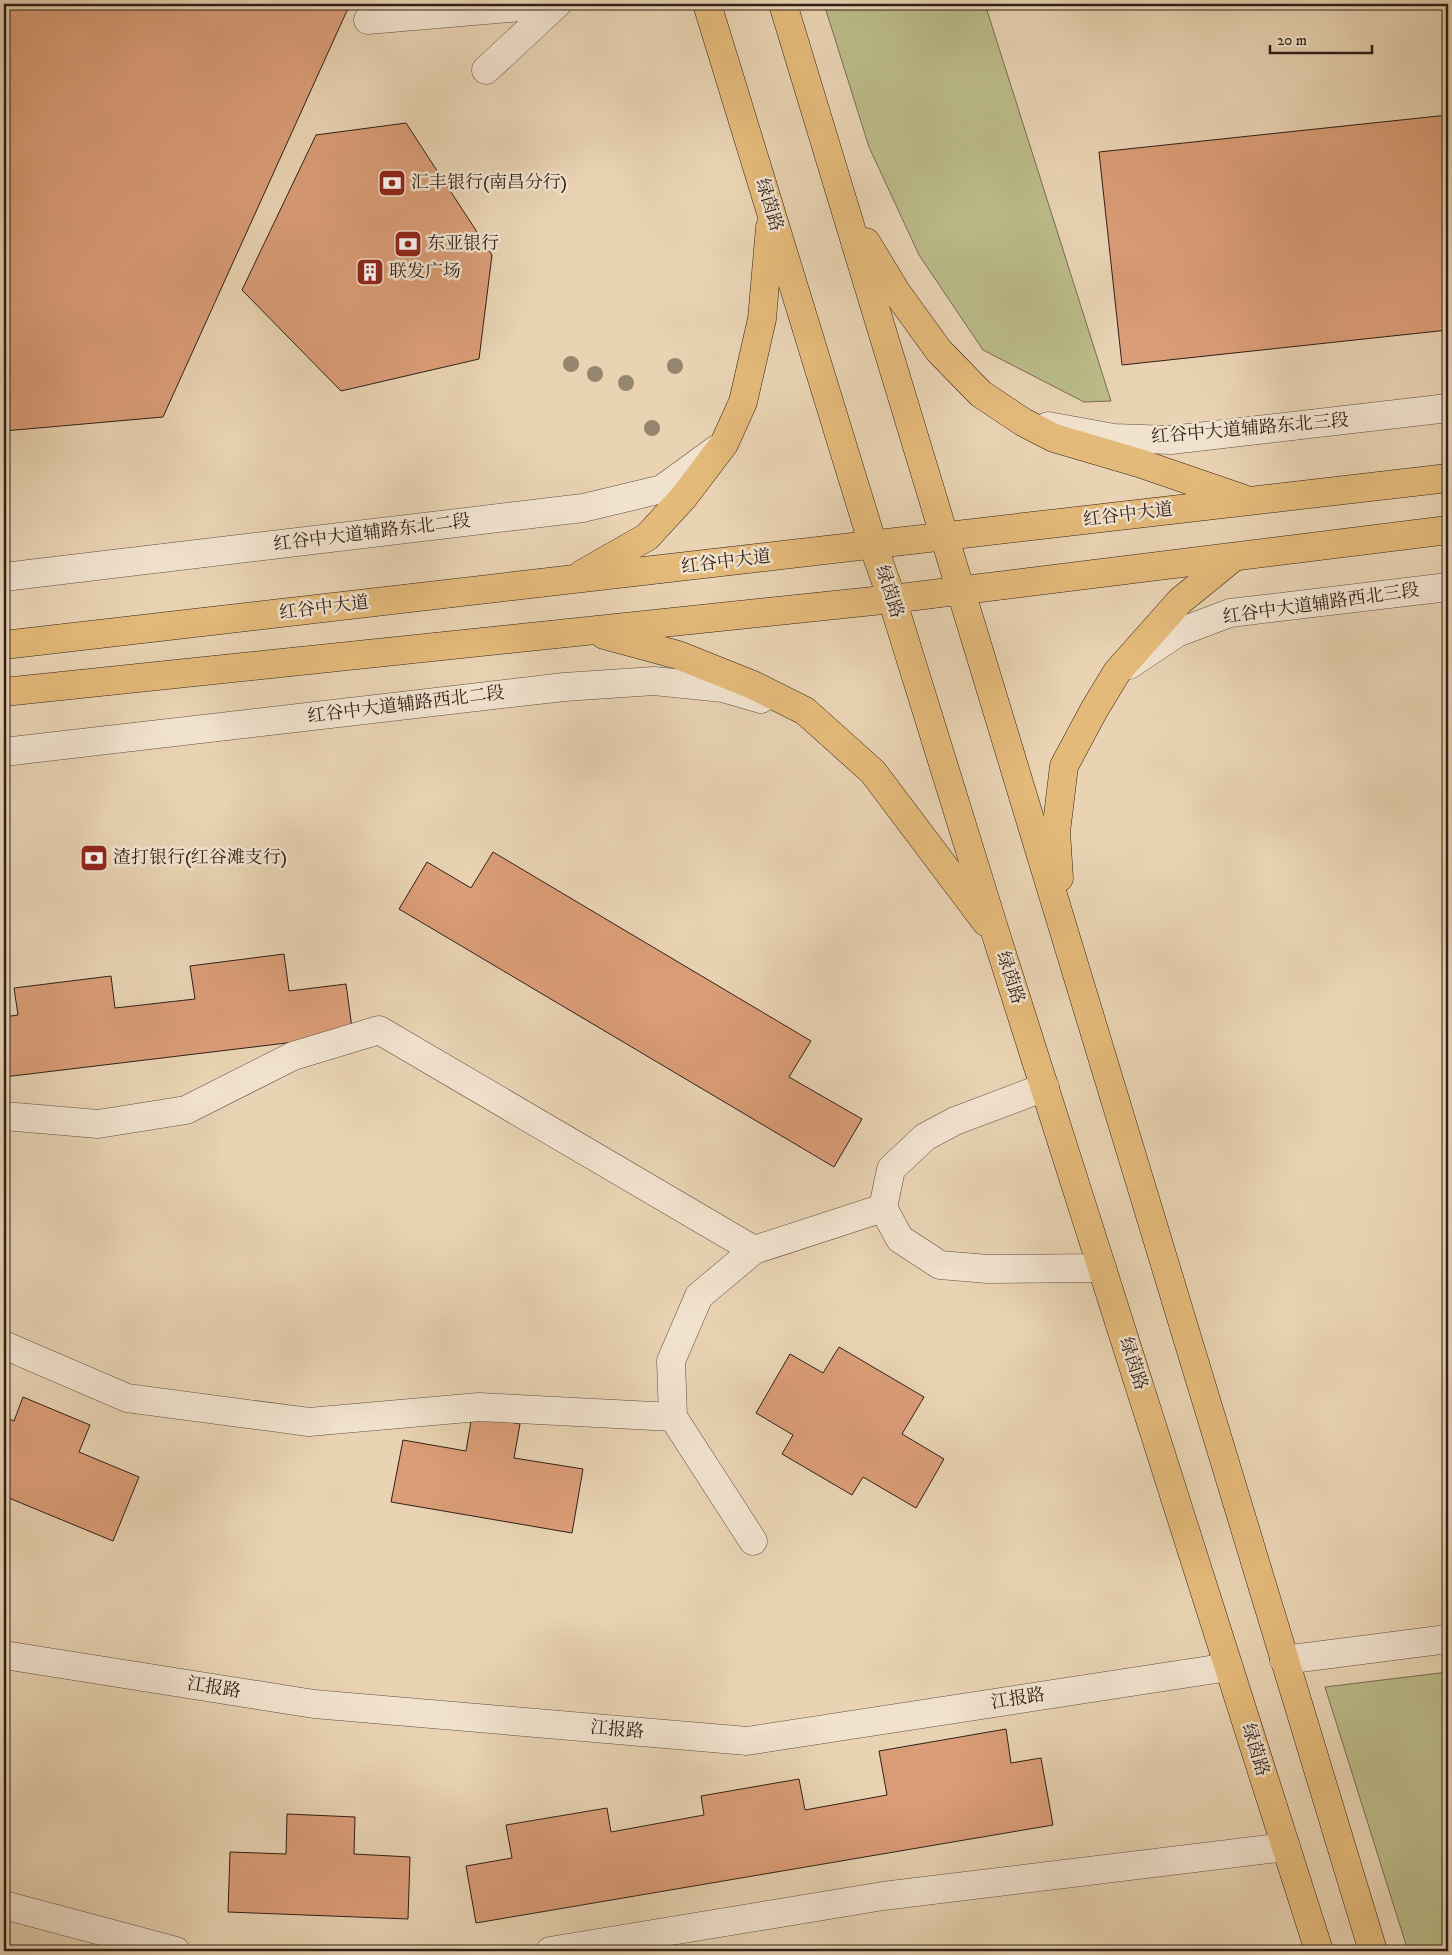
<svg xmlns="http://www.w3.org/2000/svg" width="1452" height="1955" viewBox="0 0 1452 1955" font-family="'IM FELL DW Pica','Noto Serif SC',serif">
<rect width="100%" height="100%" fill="#e9d3b3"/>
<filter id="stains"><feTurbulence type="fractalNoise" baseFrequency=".004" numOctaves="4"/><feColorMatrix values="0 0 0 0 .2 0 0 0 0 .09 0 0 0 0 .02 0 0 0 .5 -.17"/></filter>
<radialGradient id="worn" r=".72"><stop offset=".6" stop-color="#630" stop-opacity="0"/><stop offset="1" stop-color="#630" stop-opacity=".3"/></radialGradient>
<g fill="#bbbb89" stroke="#756e51">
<polygon points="824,4 985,4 1111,401 1084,402 983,350 919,255 869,147"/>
<polygon points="1448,1672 1448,1951 1408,1951 1325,1687"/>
</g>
<g fill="#da9d77" stroke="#2f2019">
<polygon points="4,4 196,4 114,184 4,193"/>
<polygon points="4,4 350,4 163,417 4,431"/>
<polygon points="1448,115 1448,330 1122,365 1099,152"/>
<polygon points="406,123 492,255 479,359 341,391 242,290 316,135"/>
<polygon points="493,852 811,1041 789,1077 862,1119 834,1167 399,909 427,862 471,888"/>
<polygon points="284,954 289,991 346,984 353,1035 4,1077 4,1017 18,1015 14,988 111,976 115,1008 195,999 190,966"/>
<polygon points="839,1347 924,1397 902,1434 944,1459 916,1508 863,1477 852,1495 782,1454 793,1435 756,1413 790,1354 823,1373"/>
<polygon points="23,1397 90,1425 79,1452 139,1477 113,1541 4,1496 4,1417 14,1421"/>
<polygon points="472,1415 520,1424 514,1458 583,1469 572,1533 391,1502 403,1440 466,1451"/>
<polygon points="1006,1729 1011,1763 1041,1758 1053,1825 476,1923 466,1866 512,1858 506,1825 607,1808 611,1832 704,1815 701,1796 799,1779 805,1810 887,1795 879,1751"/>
<polygon points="287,1814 355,1817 354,1854 410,1857 408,1919 228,1912 230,1852 286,1854"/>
</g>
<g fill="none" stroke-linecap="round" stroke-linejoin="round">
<defs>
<g id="minor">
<polyline points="368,20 556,4"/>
<polyline points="486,70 557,4"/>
<polyline points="1048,426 1114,438 1171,440 1448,408"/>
<polyline points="4,577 583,508 662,489 717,449"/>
<polyline points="1129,665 1177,633 1230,613 1448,587"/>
<polyline points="4,752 564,687 654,681 723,688 761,699"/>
<polyline points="1045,1087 955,1121 925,1137 891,1169 883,1208 900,1239 940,1265 988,1269 1102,1268"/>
<polyline points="4,1116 98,1124 186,1110 293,1056 379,1030 754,1250"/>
<polyline points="4,1345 127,1398 309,1422 479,1407 673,1417 753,1541"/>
<polyline points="673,1417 671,1361 699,1296 754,1250 883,1208"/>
<polyline points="4,1655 314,1704 747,1741 1229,1667"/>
<polyline points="1284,1660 1448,1639"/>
<polyline points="4,1905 176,1951"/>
<polyline points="550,1951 883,1896 1286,1847"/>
</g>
<g id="major">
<polyline points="707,4 873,545 892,599 997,938 1319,1951"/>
<polyline points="783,4 1373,1951"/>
<polyline points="866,242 897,293 939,351 981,394 1023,422 1054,438 1139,463 1244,499"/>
<polyline points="582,574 647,537 683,498 724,444 743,402 762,319 770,227"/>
<polyline points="604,635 678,655 753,685 805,711 873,772 986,922"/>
<polyline points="4,645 1448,478"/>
<polyline points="4,692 892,599 1448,530"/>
<polyline points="1059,878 1056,832 1064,766 1094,710 1117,672 1180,601 1234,557"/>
</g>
</defs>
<use href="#minor" stroke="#5e4d40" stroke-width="29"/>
<use href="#major" stroke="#2f2019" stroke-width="29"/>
<use href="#minor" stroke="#f1e2ce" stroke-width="28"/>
<use href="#major" stroke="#e4ba7a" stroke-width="28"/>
</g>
<g fill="#96866e">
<circle cx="571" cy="364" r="8"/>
<circle cx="675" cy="366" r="8"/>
<circle cx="595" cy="374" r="8"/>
<circle cx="626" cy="383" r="8"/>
<circle cx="652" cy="428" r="8"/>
</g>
<defs>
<symbol id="bank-square" viewBox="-11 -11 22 22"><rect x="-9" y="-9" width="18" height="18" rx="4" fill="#8f2418" stroke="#f1e2ce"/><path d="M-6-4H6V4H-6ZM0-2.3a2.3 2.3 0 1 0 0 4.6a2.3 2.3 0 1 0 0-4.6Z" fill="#fff"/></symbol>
<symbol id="building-square" viewBox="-11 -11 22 22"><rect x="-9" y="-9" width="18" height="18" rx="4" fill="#8f2418" stroke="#f1e2ce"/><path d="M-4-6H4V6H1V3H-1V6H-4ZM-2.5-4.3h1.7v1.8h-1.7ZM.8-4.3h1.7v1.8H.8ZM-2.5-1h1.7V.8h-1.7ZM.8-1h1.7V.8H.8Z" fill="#fff"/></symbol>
</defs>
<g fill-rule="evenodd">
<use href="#bank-square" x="376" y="167" width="32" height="32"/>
<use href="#bank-square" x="392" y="228" width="32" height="32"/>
<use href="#building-square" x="354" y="256" width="32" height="32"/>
<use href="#bank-square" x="78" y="842" width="32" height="32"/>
</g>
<g text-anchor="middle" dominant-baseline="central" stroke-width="5" stroke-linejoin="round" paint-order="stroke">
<g font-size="18" fill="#2f2019" stroke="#f1e2ce" text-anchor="start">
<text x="411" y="183">汇丰银行(南昌分行)</text>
<text x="427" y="244">东亚银行</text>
<text x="389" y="272">联发广场</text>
<text x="113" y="858">渣打银行(红谷滩支行)</text>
</g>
<g font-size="18" fill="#2f2019" stroke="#f1e2ce">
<text transform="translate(769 205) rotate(73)">绿茵路</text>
<text transform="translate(1250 429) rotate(-5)">红谷中大道辅路东北三段</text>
<text transform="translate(1128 515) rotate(-7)">红谷中大道</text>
<text transform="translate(372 533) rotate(-7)">红谷中大道辅路东北二段</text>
<text transform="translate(726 562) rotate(-7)">红谷中大道</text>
<text transform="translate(889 592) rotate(72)">绿茵路</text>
<text transform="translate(1321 604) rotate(-8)">红谷中大道辅路西北三段</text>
<text transform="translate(324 608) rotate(-7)">红谷中大道</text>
<text transform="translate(406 705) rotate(-7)">红谷中大道辅路西北二段</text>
<text transform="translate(1010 978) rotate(72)">绿茵路</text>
<text transform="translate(1133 1364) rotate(72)">绿茵路</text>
<text transform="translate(214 1688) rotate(9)">江报路</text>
<text transform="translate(1018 1699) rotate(-9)">江报路</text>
<text transform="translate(617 1730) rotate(5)">江报路</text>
<text transform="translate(1255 1750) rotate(73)">绿茵路</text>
</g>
</g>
<rect width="1452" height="1955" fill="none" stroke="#e9d3b3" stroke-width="20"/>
<rect x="5" y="5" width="1442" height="1945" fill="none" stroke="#2f2019" stroke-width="2.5"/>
<rect x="10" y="10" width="1432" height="1935" fill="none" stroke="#2f2019"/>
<path d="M1270 45v8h102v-8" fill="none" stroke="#2f2019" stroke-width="2.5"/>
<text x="1277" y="45" font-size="15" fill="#2f2019" stroke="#f1e2ce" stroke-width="4" paint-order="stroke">20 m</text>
<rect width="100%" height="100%" filter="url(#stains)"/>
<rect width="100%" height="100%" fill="url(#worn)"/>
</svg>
